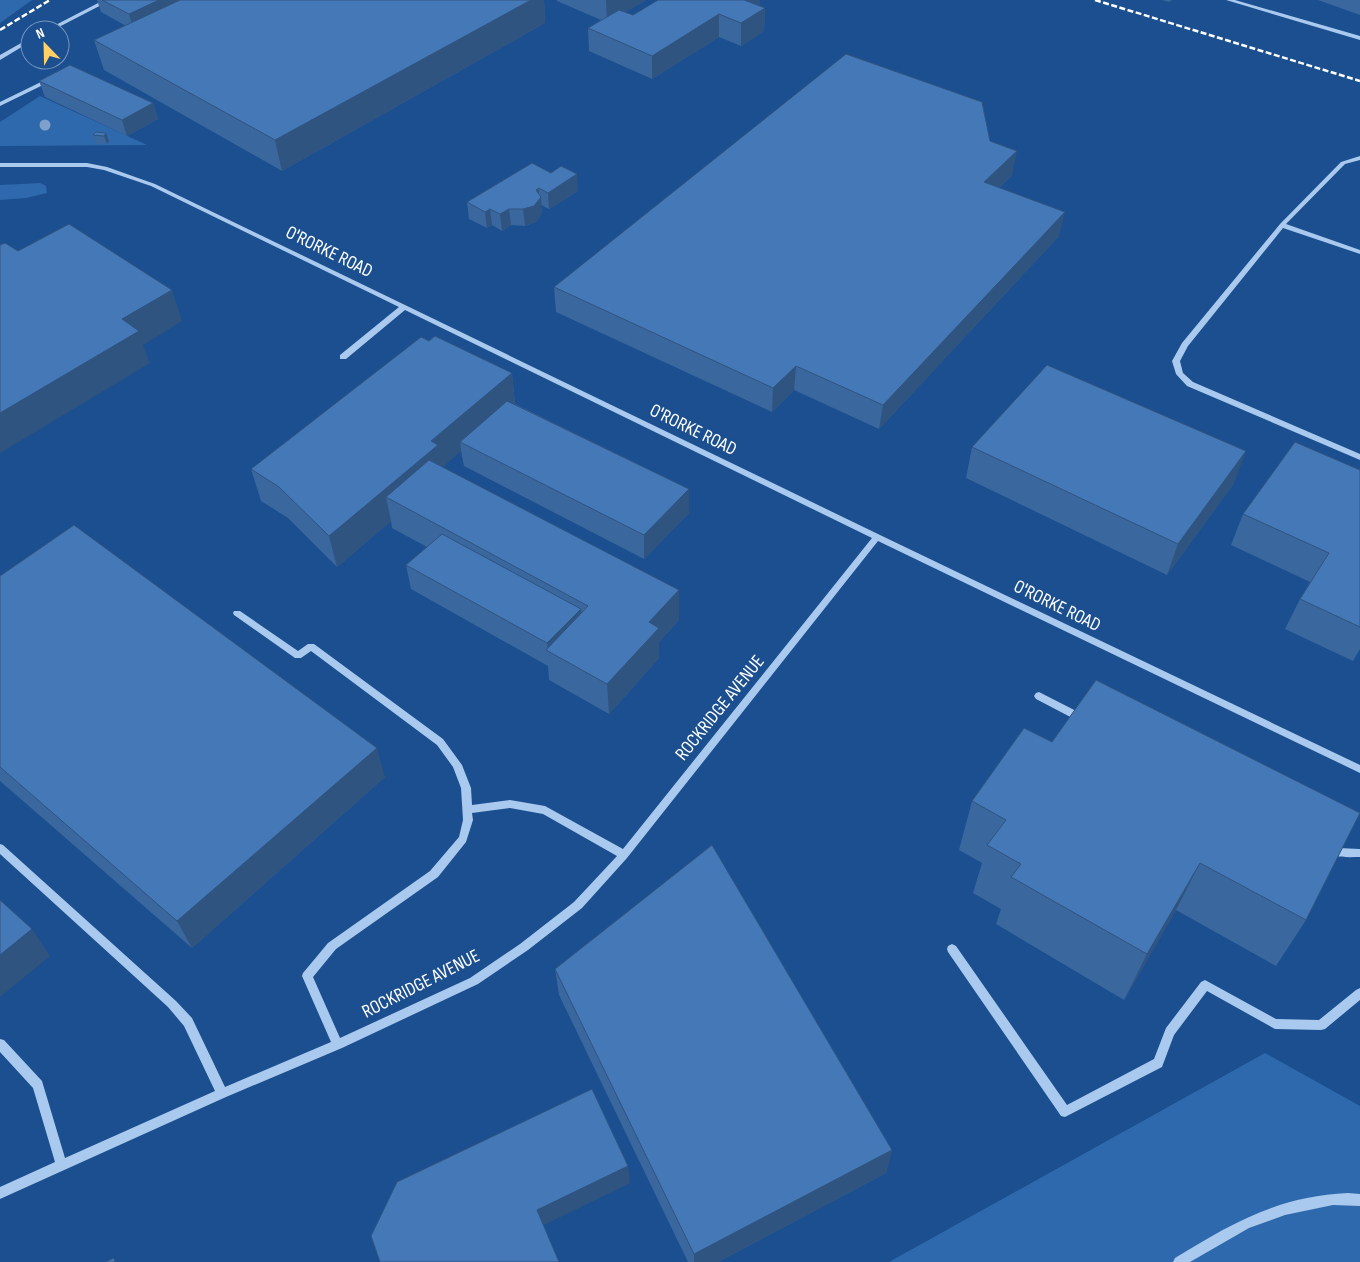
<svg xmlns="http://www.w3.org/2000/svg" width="1360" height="1262" viewBox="0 0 1360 1262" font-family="'Sofia Sans Condensed',sans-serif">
<rect width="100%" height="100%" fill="#1b4f8f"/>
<g fill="#2e69ad">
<polygon points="0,0 32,0 0,23"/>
<polygon points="40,96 147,145 0,146 0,122"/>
<polygon points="40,183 46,186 47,193 26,198 0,200 0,185"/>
<polygon points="1265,1053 1360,1106 1360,1262 889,1262"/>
</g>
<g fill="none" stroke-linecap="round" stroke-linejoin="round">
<g fill="#a9c9ee" fill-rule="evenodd">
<polygon points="104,0 111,0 53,30 46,30"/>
<polygon points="1226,0 1235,0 1360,36 1360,40"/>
<polygon points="30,38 30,42 0,60 0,55"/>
<polygon points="41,82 44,84 43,85 0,106 0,102"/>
<polygon points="1360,156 1360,160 1345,164 1286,224 1360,250 1360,254 1283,228 1188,346 1180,361 1183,373 1193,382 1360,454 1360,460 1187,386 1176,374 1172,361 1182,343 1280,224 1341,162"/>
<path d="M0,163H87L107,167L155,184L880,535L1360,765V773L878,541L627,858L582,908L528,950L478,984L342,1048L226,1097L0,1199V1187L55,1162L33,1088L0,1052V1039L4,1040L42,1081L65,1158L215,1091L184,1026L168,1007L0,854V844L3,845L176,1001L192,1018L225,1087L331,1042L302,976L303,973L328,943L430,871L459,837L463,820L461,788L453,767L437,745L311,651L301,658H295L234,615L233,613L234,611H240L298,651L308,644H314L443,739L462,765L471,788L472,805L510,800L545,806L623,849L872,538L405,310L346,359H340V355L399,307L151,186L104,170L87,167H0ZM510,808L543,814L617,856L574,902L520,944L470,978L340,1038L313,977L336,949L438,877L466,842L473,820L472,813Z"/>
<polygon points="1039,692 1086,716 1088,719 1086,722 1080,722 1036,699 1034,696 1036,693"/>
<path d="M1331,845L1338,848L1360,849V857C1348,857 1333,859 1326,849L1328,846Z"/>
<polygon points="952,944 956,946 1067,1105 1154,1059 1166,1028 1201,982 1205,980 1276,1019 1319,1020 1356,990 1360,988 1360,1000 1325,1029 1321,1030 1275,1029 1207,991 1174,1035 1162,1067 1065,1117 1061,1116 948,952 947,949 948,946"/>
<path d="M1348,1193L1360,1194V1206L1333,1205L1285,1215L1249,1228L1190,1262H1173L1175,1258C1232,1223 1279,1196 1348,1193Z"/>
</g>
<g stroke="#fff" stroke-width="2.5" stroke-dasharray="6 2.5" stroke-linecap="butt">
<polyline points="1095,0 1360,81"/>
<polyline points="0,30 50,0"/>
</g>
</g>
<circle fill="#7ea0ca" cx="45" cy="125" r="5.5"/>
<g fill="#3a679d">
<polygon points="97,0 544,0 545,23 282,171 104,70 94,40 126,26 101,12"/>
<polygon points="557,0 646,0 625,12 633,15 760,0 760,6 765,8 764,31 741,46 719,37 652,79 589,51 588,28 601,20 557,1"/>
<polygon points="1162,0 1172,0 1169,2"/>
<polygon points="1318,0 1360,0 1360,15"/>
<polygon points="39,81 153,103 158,119 127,136 45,97"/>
<polygon points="106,133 109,141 107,144 96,144 93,135"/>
<polygon points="990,141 1012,175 999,188 1059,236 879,429 794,390 772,412 556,312 554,287"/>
<polygon points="551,173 578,191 549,209 541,205 542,213 536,222 525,226 511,225 502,231 492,225 487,228 469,219 467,202"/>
<polygon points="429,341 512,373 515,404 689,489 689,513 644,559 464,466 461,451 442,467 679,620 659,642 659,658 609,714 549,680 548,666 411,589 406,565 427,547 392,528 391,521 337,567 288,518 261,501 251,469"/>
<polygon points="972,447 1234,483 1167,575 966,478"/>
<polygon points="1360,470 1360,649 1353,661 1285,629 1300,599 1310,582 1231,545 1243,514"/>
<polygon points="0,576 385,777 192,948 0,781"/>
<polygon points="1024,728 1306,920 1276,966 1176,910 1124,1000 996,924 1001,909 973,893 982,863 959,850 972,801"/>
<polygon points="555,969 892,1150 886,1173 718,1262 688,1262 559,995"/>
</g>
<g fill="#305480">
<polygon points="159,0 197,0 134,30 129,14"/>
<polygon points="531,0 544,0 545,23 282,171 275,140"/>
<polygon points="606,0 646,0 607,22"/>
<polygon points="743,0 760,0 760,10 765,8 764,31 741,46 741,23"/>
<polygon points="719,14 719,37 652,79 652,56"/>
<polygon points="153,103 158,119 127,136 122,120"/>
<polygon points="106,133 109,141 107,144 104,136"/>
<polygon points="1017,151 1012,175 980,206 984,182"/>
<polygon points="577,174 578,191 549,209 548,193"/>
<polygon points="539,188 539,199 541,197 542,213 536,222 525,226 523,209 536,190"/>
<polygon points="490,209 492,225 487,228 485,212"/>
<polygon points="509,209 511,225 502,231 500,214"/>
<polygon points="1065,212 1059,236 879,429 883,405"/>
<polygon points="172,290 182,321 143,345 150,363 0,453 0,413 122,319"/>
<polygon points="796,366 794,390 772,412 773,388"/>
<polygon points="512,373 515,405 460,442 461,451 442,468 386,497 391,521 337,567 329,536 431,441"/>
<polygon points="1246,451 1234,483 1167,575 1178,544"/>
<polygon points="689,489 689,513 644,559 644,535"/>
<polygon points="679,590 679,620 659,642 659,658 609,714 607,684 649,622"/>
<polygon points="581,609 583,632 548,651 547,643"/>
<polygon points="377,748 385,777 192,948 177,921"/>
<polygon points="1200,863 1176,910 1124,1000 1147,954"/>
<polygon points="32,929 50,956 0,997 0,955"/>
<polygon points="892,1150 886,1173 718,1262 694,1262 694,1254"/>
<polygon points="628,1166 630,1183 540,1227 537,1210"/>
</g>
<g fill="#4478b7" stroke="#305480">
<polygon points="102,0 159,0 129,14"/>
<polygon points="180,0 531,0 275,140 94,40"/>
<polygon points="658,0 744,0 765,8 741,23 719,14 652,56 588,28 619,10 633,15"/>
<polygon points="846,54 982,102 990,141 1017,151 984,182 1065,212 883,405 796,366 773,388 554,287"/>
<polygon points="70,65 153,103 122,120 39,81"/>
<polygon points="96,132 106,133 104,136 93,135"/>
<polygon points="532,163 551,173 561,166 577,174 548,193 539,188 536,190 541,197 534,206 523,209 509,209 500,214 490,209 485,212 467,202"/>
<polygon points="69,224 172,290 122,319 139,331 0,413 0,245 5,243 18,251"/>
<polygon points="435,336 512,373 431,441 438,445 329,536 279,487 251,469 421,337 429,341"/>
<polygon points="1047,365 1246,451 1178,544 972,447"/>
<polygon points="507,401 689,489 644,535 460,442"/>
<polygon points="1295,442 1360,470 1360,627 1300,599 1329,553 1243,514"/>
<polygon points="429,460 679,590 649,622 659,628 607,684 546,650 588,606 386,497"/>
<polygon points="74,525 377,748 177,921 0,767 0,576"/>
<polygon points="442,534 581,609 547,643 406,565"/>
<polygon points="1096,680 1360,813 1306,920 1200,863 1147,954 1011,877 1021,864 987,845 1006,820 972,801 1024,728 1052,742"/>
<polygon points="712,845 892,1150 694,1254 555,969"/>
<polygon points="0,900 32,929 0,955"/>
<polygon points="592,1089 628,1166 537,1210 559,1262 380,1262 371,1236 397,1182"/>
<polygon points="114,1258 115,1262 105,1262"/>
</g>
<g text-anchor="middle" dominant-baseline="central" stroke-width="5" stroke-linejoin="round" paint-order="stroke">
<g font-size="19" fill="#fff" stroke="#1b4f8f">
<text transform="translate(329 252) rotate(26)">O'RORKE ROAD</text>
<text transform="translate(693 430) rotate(26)">O'RORKE ROAD</text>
<text transform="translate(1057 606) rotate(26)">O'RORKE ROAD</text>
<text transform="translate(720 708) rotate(-51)">ROCKRIDGE AVENUE</text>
<text transform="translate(421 984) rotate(-27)">ROCKRIDGE AVENUE</text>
</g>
</g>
<g transform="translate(45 45) rotate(337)"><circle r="24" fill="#1b4f8f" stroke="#7695bc"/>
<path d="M0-4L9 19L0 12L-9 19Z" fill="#ffd166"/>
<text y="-8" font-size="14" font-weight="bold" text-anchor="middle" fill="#ffffff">N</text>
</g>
</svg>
